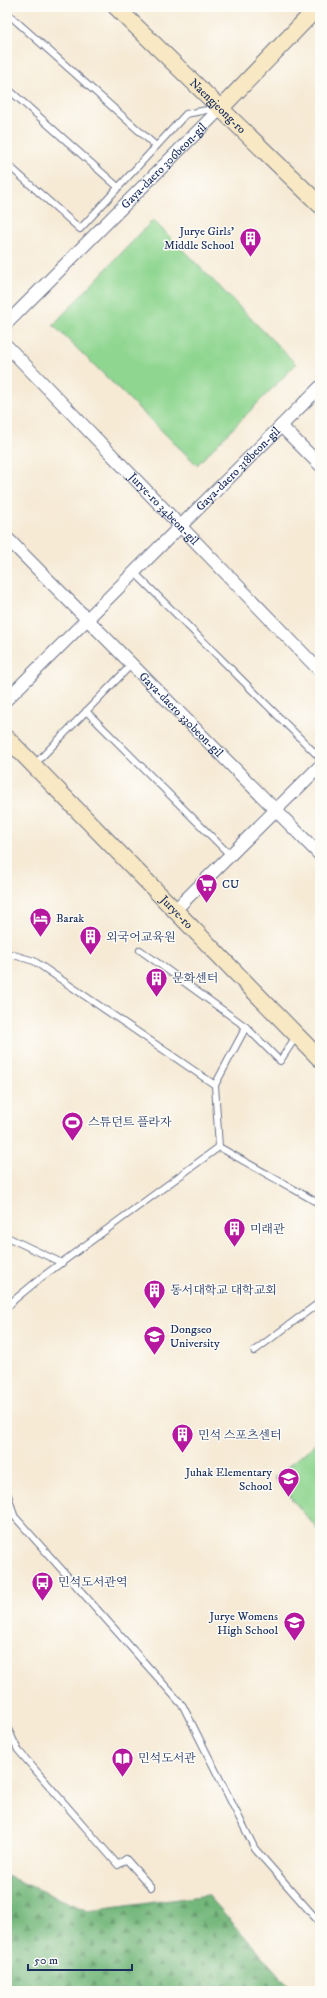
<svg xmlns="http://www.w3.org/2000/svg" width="327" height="1998" viewBox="0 0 327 1998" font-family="'IM FELL DW Pica','Noto Serif KR',serif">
<defs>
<pattern id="forest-firs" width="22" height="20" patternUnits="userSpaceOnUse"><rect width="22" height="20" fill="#73b77a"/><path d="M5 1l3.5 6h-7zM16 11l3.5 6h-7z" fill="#5e9567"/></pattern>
</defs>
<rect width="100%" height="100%" fill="#fdfcf7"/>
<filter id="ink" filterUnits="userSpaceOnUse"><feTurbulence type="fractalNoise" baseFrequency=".025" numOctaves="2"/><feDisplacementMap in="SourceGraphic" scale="8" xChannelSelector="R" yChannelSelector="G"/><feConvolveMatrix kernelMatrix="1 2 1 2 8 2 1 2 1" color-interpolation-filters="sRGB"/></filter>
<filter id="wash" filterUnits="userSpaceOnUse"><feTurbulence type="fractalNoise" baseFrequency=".012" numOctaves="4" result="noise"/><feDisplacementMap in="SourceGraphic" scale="16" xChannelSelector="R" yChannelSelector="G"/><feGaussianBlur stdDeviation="0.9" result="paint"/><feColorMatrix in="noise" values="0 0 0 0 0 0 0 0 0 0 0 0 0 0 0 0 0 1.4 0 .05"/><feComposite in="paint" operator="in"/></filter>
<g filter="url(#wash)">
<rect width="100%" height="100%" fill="#f6ead5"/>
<polygon fill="url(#forest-firs)" stroke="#47736c" points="7,1876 88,1911 208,1895 293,1991 7,1991"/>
<g fill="#8fd690" stroke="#558277">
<polygon points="153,220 296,364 197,465 53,325"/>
<polygon points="320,1440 320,1532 274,1478"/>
</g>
</g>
<g filter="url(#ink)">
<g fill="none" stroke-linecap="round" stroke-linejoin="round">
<defs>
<g id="lane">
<polyline points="7,13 156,146"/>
<polyline points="7,88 118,187"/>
<polyline points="7,164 80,229 186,114 217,108"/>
<polyline points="134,572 320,758"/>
<polyline points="86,711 230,855"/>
<polyline points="35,764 132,664"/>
<polyline points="140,950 246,1027"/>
<polyline points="7,953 34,961 215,1085 219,1147 42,1277 14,1300 7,1308"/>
<polyline points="215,1085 246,1027 280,1061 297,1035"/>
<polyline points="219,1147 320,1204"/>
<polyline points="7,1237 62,1263"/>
<polyline points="254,1351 320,1302"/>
<polyline points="7,1492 14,1515"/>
<polyline points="7,1508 183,1706 255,1849 320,1923"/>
<polyline points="7,1727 18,1750 118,1865 126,1859 151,1887"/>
</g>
<g id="street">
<path id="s1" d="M7,323L221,108"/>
<path id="s2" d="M7,346L320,671"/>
<polyline points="281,426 320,465"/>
<path id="s3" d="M7,538L320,855"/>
<path id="s4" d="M7,699L320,387"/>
<polyline points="175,910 320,766"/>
</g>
<g id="secondary">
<path id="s5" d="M116,7L320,205"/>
<polyline points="221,108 318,7"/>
<path id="s6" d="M7,738L320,1059"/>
</g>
</defs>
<use href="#lane" stroke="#687088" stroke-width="8"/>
<use href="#street" stroke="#687088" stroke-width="14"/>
<use href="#secondary" stroke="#687088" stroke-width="18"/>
<use href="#lane" stroke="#fff" stroke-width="6"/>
<use href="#street" stroke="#fff" stroke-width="12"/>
<use href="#secondary" stroke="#f8e8c3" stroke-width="16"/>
</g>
</g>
<defs>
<symbol id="building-pin" viewBox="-11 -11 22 30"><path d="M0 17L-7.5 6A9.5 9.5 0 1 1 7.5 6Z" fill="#b5179e" stroke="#fdfcf7"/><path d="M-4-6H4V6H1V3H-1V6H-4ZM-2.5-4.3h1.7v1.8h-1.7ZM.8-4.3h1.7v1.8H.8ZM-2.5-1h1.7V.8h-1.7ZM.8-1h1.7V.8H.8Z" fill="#fff"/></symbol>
<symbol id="supermarket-pin" viewBox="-11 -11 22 30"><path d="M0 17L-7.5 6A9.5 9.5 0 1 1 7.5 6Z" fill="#b5179e" stroke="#fdfcf7"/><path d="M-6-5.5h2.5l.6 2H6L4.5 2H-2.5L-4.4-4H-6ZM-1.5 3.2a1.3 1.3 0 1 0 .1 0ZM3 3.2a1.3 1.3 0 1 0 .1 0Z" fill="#fff"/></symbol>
<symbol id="hotel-pin" viewBox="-11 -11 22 30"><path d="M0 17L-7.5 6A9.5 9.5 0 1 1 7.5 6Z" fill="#b5179e" stroke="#fdfcf7"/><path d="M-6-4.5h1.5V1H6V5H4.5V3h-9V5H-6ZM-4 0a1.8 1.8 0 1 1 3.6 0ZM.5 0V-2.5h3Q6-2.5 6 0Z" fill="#fff"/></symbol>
<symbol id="stadium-pin" viewBox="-11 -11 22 30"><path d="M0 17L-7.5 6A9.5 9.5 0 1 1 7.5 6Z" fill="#b5179e" stroke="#fdfcf7"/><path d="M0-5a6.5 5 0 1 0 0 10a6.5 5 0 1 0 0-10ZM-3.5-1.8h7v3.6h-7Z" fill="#fff"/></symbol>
<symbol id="university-pin" viewBox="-11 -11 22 30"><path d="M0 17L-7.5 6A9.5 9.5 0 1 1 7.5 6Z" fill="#b5179e" stroke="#fdfcf7"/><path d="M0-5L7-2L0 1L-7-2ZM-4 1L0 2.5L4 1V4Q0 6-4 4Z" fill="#fff"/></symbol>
<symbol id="school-pin" viewBox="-11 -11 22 30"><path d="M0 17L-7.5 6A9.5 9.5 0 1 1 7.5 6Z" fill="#b5179e" stroke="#fdfcf7"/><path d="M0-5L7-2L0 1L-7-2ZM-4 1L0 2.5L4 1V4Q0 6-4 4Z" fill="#fff"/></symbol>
<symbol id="bus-pin" viewBox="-11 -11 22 30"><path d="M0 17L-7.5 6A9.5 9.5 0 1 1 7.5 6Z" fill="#b5179e" stroke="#fdfcf7"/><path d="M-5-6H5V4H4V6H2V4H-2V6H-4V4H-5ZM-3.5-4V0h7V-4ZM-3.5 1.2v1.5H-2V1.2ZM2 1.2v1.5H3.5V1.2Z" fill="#fff"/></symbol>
<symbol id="library-pin" viewBox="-11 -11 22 30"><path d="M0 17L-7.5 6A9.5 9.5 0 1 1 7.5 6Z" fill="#b5179e" stroke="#fdfcf7"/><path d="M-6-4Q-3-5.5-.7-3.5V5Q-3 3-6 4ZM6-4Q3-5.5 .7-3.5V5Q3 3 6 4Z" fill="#fff"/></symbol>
</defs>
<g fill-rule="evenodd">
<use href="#building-pin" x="238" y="226" width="25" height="34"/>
<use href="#supermarket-pin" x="194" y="872" width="25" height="34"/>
<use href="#hotel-pin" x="28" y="906" width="25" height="34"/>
<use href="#building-pin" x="78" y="924" width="25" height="34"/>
<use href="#building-pin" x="144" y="966" width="25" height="34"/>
<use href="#stadium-pin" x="60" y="1110" width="25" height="34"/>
<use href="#building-pin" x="222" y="1216" width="25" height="34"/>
<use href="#building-pin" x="142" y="1278" width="25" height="34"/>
<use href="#university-pin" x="142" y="1324" width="25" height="34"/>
<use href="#building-pin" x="170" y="1422" width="25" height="34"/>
<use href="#school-pin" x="276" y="1466" width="25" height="34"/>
<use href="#bus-pin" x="30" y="1570" width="25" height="34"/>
<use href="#school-pin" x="282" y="1610" width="25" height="34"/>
<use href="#library-pin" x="110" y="1746" width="25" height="34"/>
</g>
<g text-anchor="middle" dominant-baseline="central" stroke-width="3" stroke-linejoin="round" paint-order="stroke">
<g font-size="12" fill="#1b2f5e" stroke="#fdfcf7">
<text stroke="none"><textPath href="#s5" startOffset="142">Naengjeong-ro</textPath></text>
<text stroke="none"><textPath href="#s1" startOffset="222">Gaya-daero 306beon-gil</textPath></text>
<text stroke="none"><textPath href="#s4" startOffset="326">Gaya-daero 318beon-gil</textPath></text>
<text stroke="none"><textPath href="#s2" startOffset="226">Jurye-ro 34beon-gil</textPath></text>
<text stroke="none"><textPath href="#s3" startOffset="248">Gaya-daero 330beon-gil</textPath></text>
<text stroke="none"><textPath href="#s6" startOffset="243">Jurye-ro</textPath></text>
</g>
<g font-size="12" fill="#1b2f5e" stroke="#fdfcf7" text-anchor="start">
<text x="234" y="231" text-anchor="end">Jurye Girls'<tspan x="234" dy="14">Middle School</tspan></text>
<text x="222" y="884">CU</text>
<text x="56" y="918">Barak</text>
<text x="106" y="937">외국어교육원</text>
<text x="172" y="978">문화센터</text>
<text x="88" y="1122">스튜던트 플라자</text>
<text x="250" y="1229">미래관</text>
<text x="170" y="1290">동서대학교 대학교회</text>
<text x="170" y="1329">Dongseo<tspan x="170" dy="14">University</tspan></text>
<text x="198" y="1435">민석 스포츠센터</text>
<text x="272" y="1472" text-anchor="end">Juhak Elementary<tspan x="272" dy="14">School</tspan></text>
<text x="58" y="1582">민석도서관역</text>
<text x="278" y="1616" text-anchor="end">Jurye Womens<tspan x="278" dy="14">High School</tspan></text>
<text x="138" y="1758">민석도서관</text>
</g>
</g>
<rect width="327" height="1998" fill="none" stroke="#fdfcf7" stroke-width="24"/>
<path d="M28 1964v6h104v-6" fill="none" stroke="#1b2f5e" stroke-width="2"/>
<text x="34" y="1964" font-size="12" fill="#1b2f5e" stroke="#fdfcf7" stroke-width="3" paint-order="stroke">50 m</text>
</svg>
